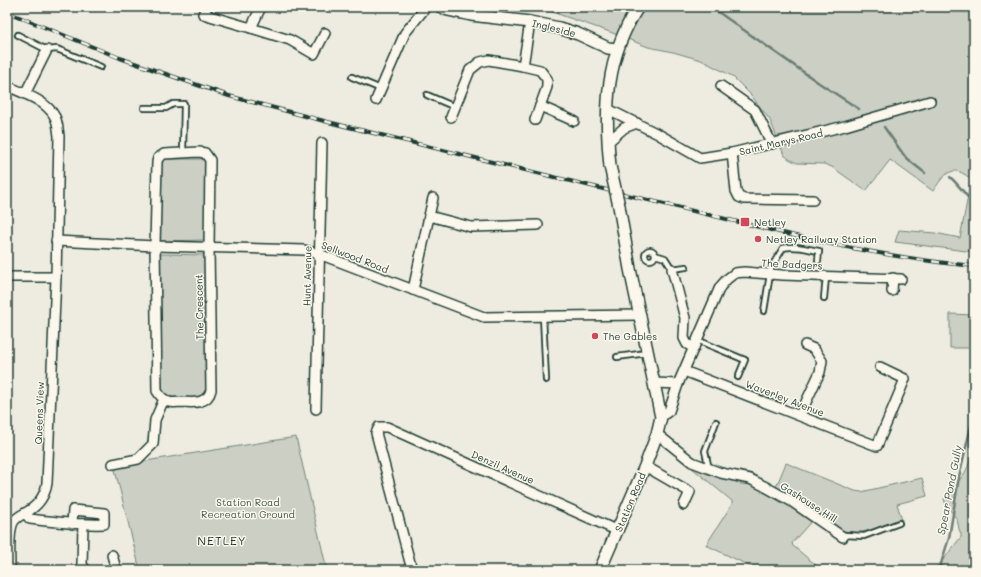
<svg xmlns="http://www.w3.org/2000/svg" width="981" height="577" viewBox="0 0 981 577" font-family="Mali,sans-serif">
<rect width="100%" height="100%" fill="#eeece1"/>
<filter id="ink" filterUnits="userSpaceOnUse"><feTurbulence type="fractalNoise" baseFrequency=".025" numOctaves="2"/><feDisplacementMap in="SourceGraphic" scale="8" xChannelSelector="R" yChannelSelector="G"/><feConvolveMatrix kernelMatrix="1 2 1 2 8 2 1 2 1" color-interpolation-filters="sRGB"/></filter>
<g filter="url(#ink)">
<g fill="#cbcfc4" stroke="#75867c">
<path d="M515,7H974V252L895,242L899,230L935,233L960,238L971,180C968,176 964,174 960,172C947,167 939,183 933,191L890,160L866,191L832,167L824,164L797,163L789,159L784,155L770,120L751,95L732,76L701,60L673,52L648,47L610,32L552,12Z"/>
<polygon points="161,159 205,159 205,240 160,241"/>
<polygon points="160,254 205,255 206,391 199,398 167,397 160,389"/>
<path d="M973,271L974,570H935L961,537V534L959,529L957,519L946,505L944,499C953,483 965,480 970,460L972,348H950V314L973,315Z"/>
<polygon points="296,437 327,570 140,570 114,466"/>
<polygon points="686,463 721,473 741,484 776,487 786,463 855,491 861,492 922,478 927,496 897,504 902,520 873,530 856,533 838,530 815,517 792,543 793,546 822,570 758,570 706,545 732,504 732,501"/>
</g>
<g fill="none" stroke-linecap="round" stroke-linejoin="round">
<g stroke="#6c7d74" stroke-width="2.5">
<polyline points="711,7 819,83 859,109"/>
<polyline points="884,127 906,158 925,173"/>
<path d="M950,177C959,185 966,195 974,205"/>
<polyline points="939,570 949,538 959,477 974,413"/>
</g>
<defs>
<g id="service">
<polyline points="18,35 47,50 57,49 101,67"/>
<polyline points="352,77 381,89"/>
<polyline points="427,95 455,107"/>
<polyline points="144,108 166,108 173,104 184,104 183,153"/>
<circle cx="650" cy="255" r="5"/>
<polyline points="655,255 665,258 672,269 686,267"/>
<polyline points="824,298 826,277"/>
<path d="M764,311L771,268L783,248C795,245 807,249 819,251L818,261"/>
<polyline points="543,316 546,380"/>
<polyline points="697,340 745,360 738,377"/>
<polyline points="617,357 647,353"/>
<polyline points="709,469 705,451 716,422"/>
<polyline points="843,537 845,535 864,536 899,523"/>
</g>
<g id="minor">
<polyline points="207,7 203,14 251,28 290,40 314,54 325,33"/>
<polyline points="251,28 261,7"/>
<polyline points="523,66 530,22"/>
<path d="M7,86C23,93 47,101 55,117C58,123 58,130 59,136L56,277L47,483C45,496 39,505 27,512C23,514 17,517 14,521C8,529 10,559 10,570"/>
<polyline points="721,86 755,110 772,144"/>
<polyline points="25,94 47,50"/>
<polyline points="376,100 405,33 426,7"/>
<polyline points="540,106 574,121"/>
<polyline points="608,109 658,134 700,158 732,153 845,126 930,101"/>
<polyline points="451,117 470,70 480,62 489,60 523,66 540,70 547,79 547,87 535,120"/>
<polyline points="608,142 624,128 637,123"/>
<path d="M199,152L205,153L210,160L209,248L211,390C208,404 193,403 182,402C178,402 172,403 169,402C163,400 160,396 157,391L155,246L157,162L158,158L164,154Z"/>
<polyline points="732,153 736,191 739,197 744,199 813,200"/>
<polyline points="429,216 471,227 538,225"/>
<polyline points="56,241 155,246 304,250 319,254 484,317 641,315"/>
<polyline points="672,269 685,318 684,338 687,344 694,348"/>
<polyline points="7,277 56,277"/>
<polyline points="413,290 433,198"/>
<polyline points="892,291 893,278"/>
<polyline points="684,371 877,446 905,379 880,367"/>
<polyline points="655,383 678,384"/>
<polyline points="316,409 322,143"/>
<polyline points="800,415 820,372 822,361 814,349 805,345"/>
<polyline points="661,417 669,411 678,384 720,287 727,279 735,273 744,272 782,275 901,279"/>
<polyline points="657,434 692,462 721,473 750,479 764,486 791,501 843,537"/>
<polyline points="113,464 138,459 153,444 155,420 164,399"/>
<polyline points="645,466 690,492 684,505"/>
<path d="M25,513L30,519C55,522 79,525 104,524V513L73,510L72,524"/>
<polyline points="83,525 82,565 86,570"/>
<polyline points="112,555 116,569 113,570"/>
<polyline points="412,570 376,433 379,427 387,427 618,531"/>
</g>
<g id="tertiary">
<polyline points="441,7 448,10 471,15 530,22 559,28 578,34 608,48 617,49"/>
<path d="M610,166C604,108 606,57 638,7"/>
<polyline points="600,570 645,466 657,434 661,417 630,269 619,206"/>
</g>
</defs>
<use href="#service" stroke="#1f3d34" stroke-width="8"/>
<use href="#minor" stroke="#1f3d34" stroke-width="12"/>
<use href="#tertiary" stroke="#1f3d34" stroke-width="14"/>
<use href="#service" stroke="#fbf7ec" stroke-width="4.5"/>
<use href="#minor" stroke="#fbf7ec" stroke-width="9"/>
<use href="#tertiary" stroke="#fbf7ec" stroke-width="11"/>
<defs>
<path id="rail" d="M7,12L120,58L229,96L328,122L808,239C863,251 918,261 974,266"/>
</defs>
<use href="#rail" stroke="#1f3d34" stroke-width="4"/>
<use href="#rail" stroke="#fbf7ec" stroke-width="2.5" stroke-dasharray="8" stroke-linecap="butt"/>
<defs>
<polyline id="tertiary-bridge" points="610,166 619,206"/>
</defs>
<use href="#tertiary-bridge" stroke="#1f3d34" stroke-width="14" stroke-linecap="butt"/>
<use href="#tertiary-bridge" stroke="#fbf7ec" stroke-width="11"/>
</g>
</g>
<g fill="#d1495b" stroke="#fbf7ec" stroke-width="1.5">
<rect x="740" y="217" width="10" height="10" rx="2"/>
<circle cx="758" cy="239" r="4"/>
<circle cx="595" cy="336" r="4"/>
</g>
<g text-anchor="middle" dominant-baseline="central" stroke-width="3" stroke-linejoin="round" paint-order="stroke">
<g font-size="10" fill="#1f3d34" stroke="#fbf7ec">
<text transform="translate(554 28) rotate(14)">Ingleside</text>
<text transform="translate(781 142) rotate(-13)">Saint Marys Road</text>
<text transform="translate(355 257) rotate(21)">Sellwood Road</text>
<text transform="translate(792 264) rotate(3)">The Badgers</text>
<text transform="translate(307 276) rotate(-89)">Hunt Avenue</text>
<text transform="translate(199 307) rotate(-91)">The Crescent</text>
<text transform="translate(785 398) rotate(21)">Waverley Avenue</text>
<text transform="translate(39 413) rotate(-88)">Queens View</text>
<text transform="translate(503 467) rotate(24)">Denzil Avenue</text>
<text transform="translate(630 502) rotate(-67)">Station Road</text>
<text transform="translate(809 502) rotate(33)">Gashouse Hill</text>
</g>
<g font-size="10" fill="#1f3d34" stroke="#fbf7ec" text-anchor="start">
<text x="754" y="222">Netley</text>
<text x="766" y="239">Netley Railway Station</text>
<text x="603" y="336">The Gables</text>
</g>
<g font-size="10" fill="#415a51" stroke="#fbf7ec">
<text x="248" y="502">Station Road<tspan x="248" dy="12">Recreation Ground</tspan></text>
</g>
<g font-size="11" font-style="italic" fill="#455d54" stroke="#fbf7ec">
<text transform="translate(949 490) rotate(-79)">Spear Pond Gully</text>
</g>
<g font-size="12" letter-spacing="1" fill="#1f3d34" stroke="#fbf7ec">
<text x="222" y="540">NETLEY</text>
</g>
</g>
<rect width="981" height="577" fill="none" stroke="#fbf7ec" stroke-width="24"/>
<rect x="12" y="12" width="957" height="553" fill="none" stroke="#1f3d34" stroke-width="1.5" filter="url(#ink)"/>
</svg>
